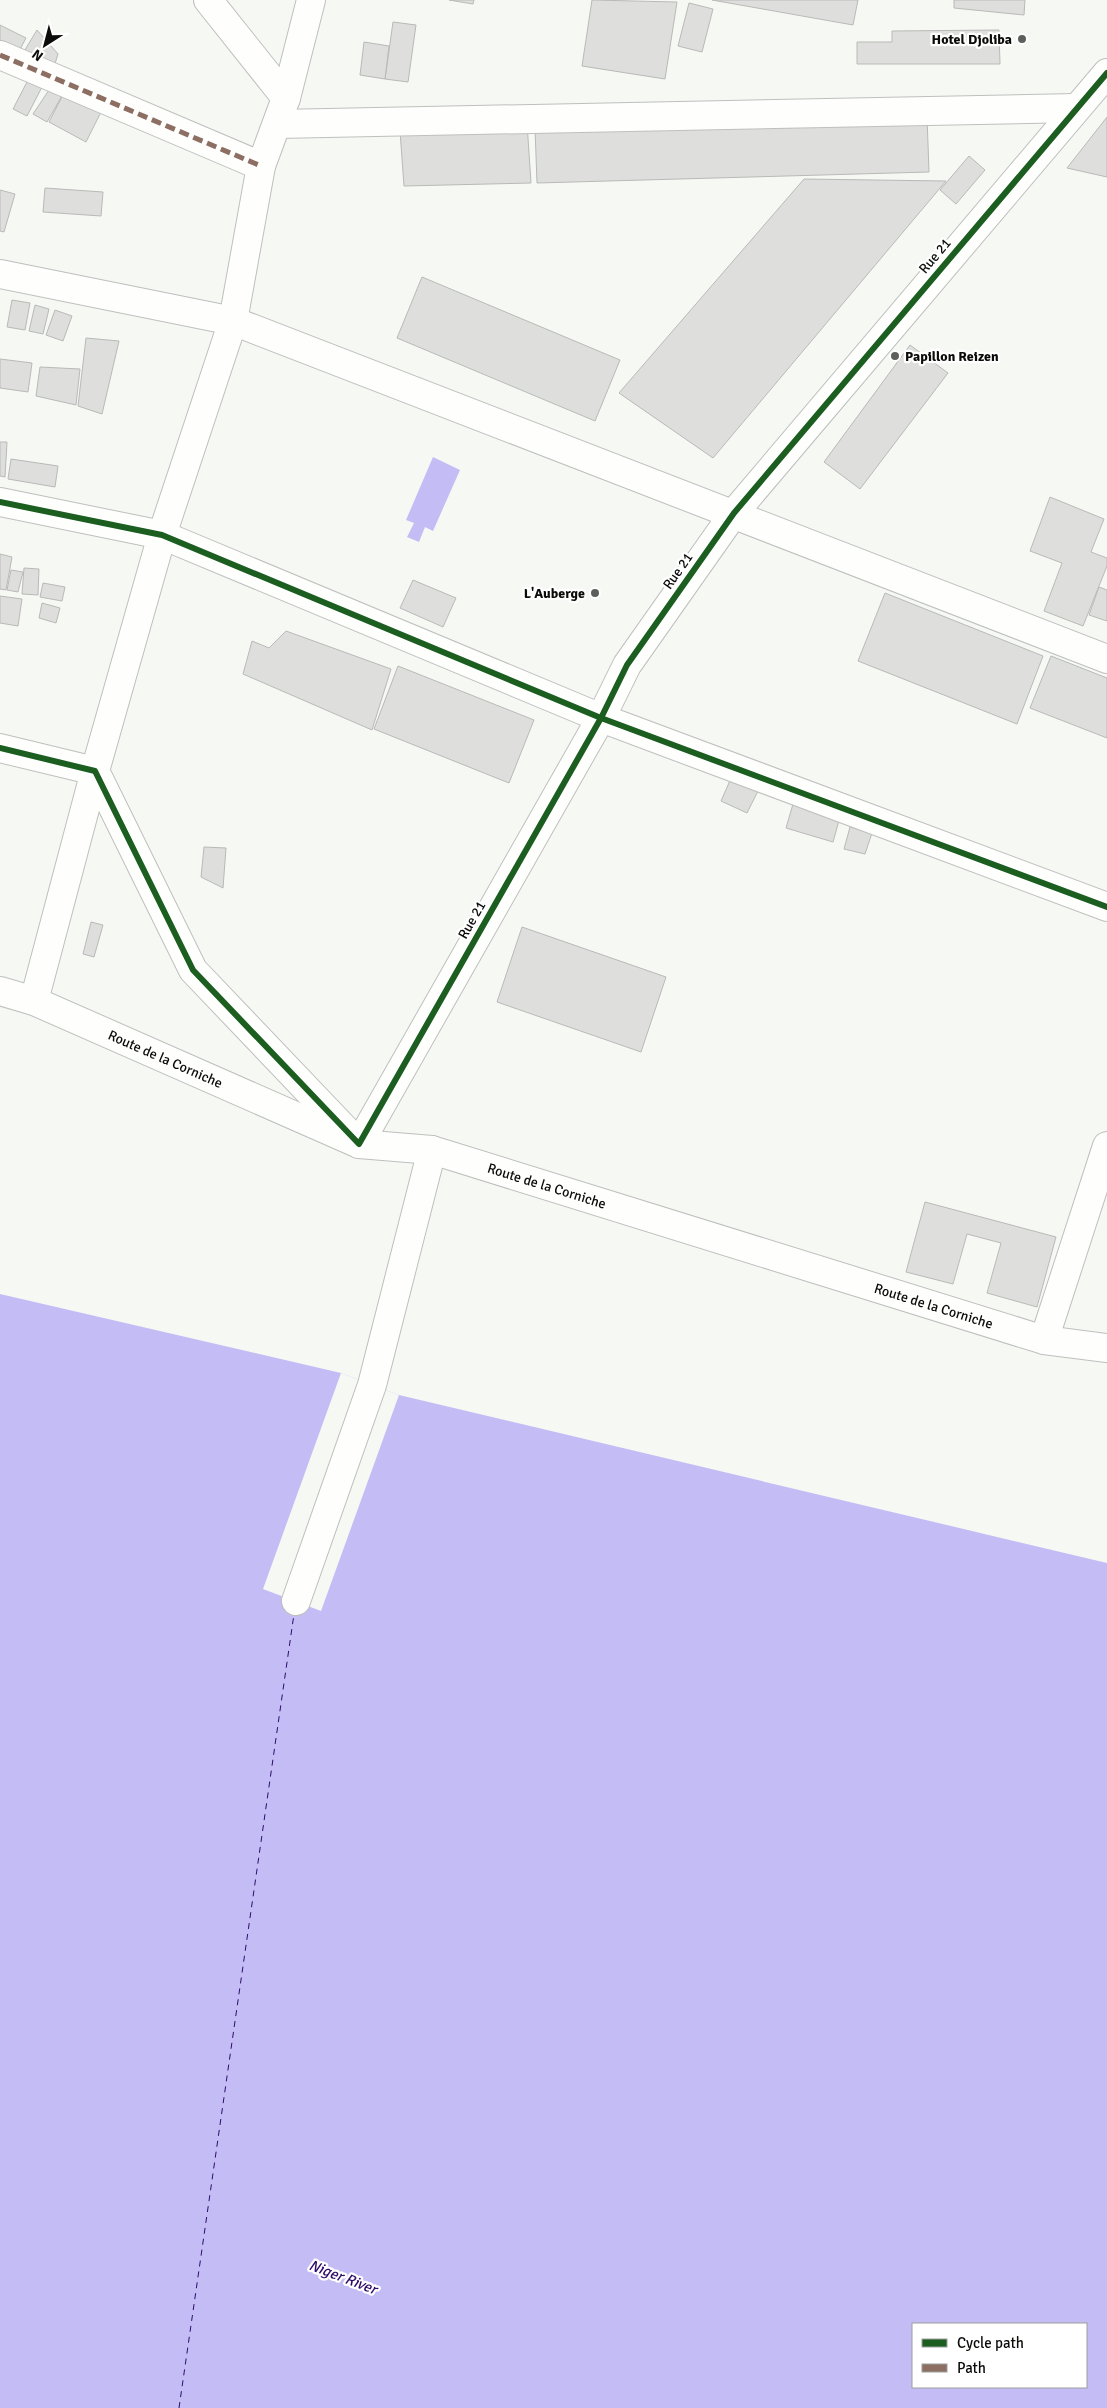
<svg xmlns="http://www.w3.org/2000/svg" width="1107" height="2408" viewBox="0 0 1107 2408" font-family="Signika,sans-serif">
<rect width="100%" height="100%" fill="#f6f8f4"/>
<g fill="#c4bdf5" fill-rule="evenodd">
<polygon points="433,457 460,470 433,531 425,527 419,542 407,537 414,523 406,520"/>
<path d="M0,1294L341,1373L399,1395L1107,1563V2408H0ZM913,2324H1086V2387H913Z"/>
</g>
<polygon fill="#f6f8f4" points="341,1373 399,1395 321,1611 263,1589"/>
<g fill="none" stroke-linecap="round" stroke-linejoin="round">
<polyline stroke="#2d0c6a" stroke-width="1" stroke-dasharray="6 5" stroke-linecap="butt" points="179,2408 294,1614"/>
</g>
<g fill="#dedfdc" stroke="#b9bab7">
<polygon points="449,0 474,0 473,4"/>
<polygon points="592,0 677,2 665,79 582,66"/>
<polygon points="712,0 858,0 853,25"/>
<polygon points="954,0 1025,0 1024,15 954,8"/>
<polygon points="689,3 713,9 702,52 678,46"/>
<polygon points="393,22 416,25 408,82 385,79"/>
<polygon points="0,25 26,38 15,59 0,51"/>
<polygon points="37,30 58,54 53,70 20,58"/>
<polygon points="999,30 1000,64 857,64 857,42 892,42 892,31"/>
<polygon points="364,42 389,46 385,79 360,75"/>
<polygon points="28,80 42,87 27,116 13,109"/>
<polygon points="55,81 67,87 47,122 33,114"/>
<polygon points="67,87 104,106 86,142 49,122"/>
<polygon points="927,116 929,172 537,183 535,128"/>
<polygon points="1107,117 1107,177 1067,168"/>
<polygon points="527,123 531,183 404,186 400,131"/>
<polygon points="969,156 985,170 956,204 940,190"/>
<polygon points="804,179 946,181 713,458 619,393"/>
<polygon points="45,188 103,192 101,216 43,212"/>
<polygon points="0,190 15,194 4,232 0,231"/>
<polygon points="422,277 620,360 595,421 397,338"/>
<polygon points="12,300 30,303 25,330 7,327"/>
<polygon points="35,305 49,309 43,334 29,331"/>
<polygon points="55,310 72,316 63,341 46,335"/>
<polygon points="86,338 119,341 102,414 78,406"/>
<polygon points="910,345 948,373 860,489 824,462"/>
<polygon points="0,359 32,363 28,392 0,388"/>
<polygon points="40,367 80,369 76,405 36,396"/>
<polygon points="0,442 7,442 5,477 0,476"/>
<polygon points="11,459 58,466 55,487 8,479"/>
<polygon points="1050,497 1104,519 1091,552 1107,558 1107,566 1083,626 1044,611 1062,563 1030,551"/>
<polygon points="0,554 12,557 6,590 0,589"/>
<polygon points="24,568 39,569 38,595 22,594"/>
<polygon points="11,570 23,572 18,592 7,590"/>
<polygon points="413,580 456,598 443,627 400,608"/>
<polygon points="43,583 65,587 62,601 40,597"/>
<polygon points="1099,587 1107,590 1107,621 1089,615"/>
<polygon points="885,593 1043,656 1017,724 858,661"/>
<polygon points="0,596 22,599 18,626 0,623"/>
<polygon points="42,603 60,608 56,623 39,618"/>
<polygon points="286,631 391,669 372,730 243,674 252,641 269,648"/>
<polygon points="1051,656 1107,678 1107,738 1030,708"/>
<polygon points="398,666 534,720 509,783 374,729"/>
<polygon points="732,776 759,789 747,813 721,801"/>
<polygon points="793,804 840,817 833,842 786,828"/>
<polygon points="850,827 872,833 865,854 844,849"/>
<polygon points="204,847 226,848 223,888 201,877"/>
<polygon points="91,922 103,925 94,957 83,954"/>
<polygon points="522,927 666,977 641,1052 497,1002"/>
<polygon points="925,1202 1056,1237 1037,1307 987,1293 1001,1243 967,1234 953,1284 906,1272"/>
</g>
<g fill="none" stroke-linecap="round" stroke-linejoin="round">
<defs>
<g id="street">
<polyline points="208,0 286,98"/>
<polyline points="0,55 261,166"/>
<polyline points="278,124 1076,108"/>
<polyline points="0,274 233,321 1107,659"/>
<polyline points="0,502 162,535 601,718 1107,907"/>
<polyline points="0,748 95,771 193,970 359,1144 601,718 627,665 734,513 1107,73"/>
<path id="s1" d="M0,991L34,1001L359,1144L432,1150L1044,1340L1107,1348"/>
<polyline points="34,1001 95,771 162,535 233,321 261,166 286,98 311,0"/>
<polyline points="1044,1340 1107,1146"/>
<polyline points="296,1601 372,1385 432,1150"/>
</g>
</defs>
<use href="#street" stroke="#bec0bd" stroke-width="30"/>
<use href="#street" stroke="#fefefd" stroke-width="28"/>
<polyline stroke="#8d6e63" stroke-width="5" stroke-dasharray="10 5" stroke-linecap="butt" points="0,55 261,166"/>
<defs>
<g id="cycleway">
<polyline points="0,502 162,535 601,718 1107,907"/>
<polyline points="0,748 95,771 193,970 359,1144 601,718 627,665 734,513 1107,73"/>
</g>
</defs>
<use href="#cycleway" stroke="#fff" stroke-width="9"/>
<use href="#cycleway" stroke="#1b5e20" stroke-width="6"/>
</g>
<g fill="#5d5f5c" stroke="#fff" stroke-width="2">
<circle cx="1022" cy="39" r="5"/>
<circle cx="895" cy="356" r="5"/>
<circle cx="595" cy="593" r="5"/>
</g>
<g text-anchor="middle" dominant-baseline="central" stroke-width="4.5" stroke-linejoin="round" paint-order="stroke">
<g font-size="14" font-weight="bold" fill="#0b0c0a" stroke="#fff" text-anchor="end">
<text x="1012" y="39">Hotel Djoliba</text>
<text x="905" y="356" text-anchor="start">Papillon Reizen</text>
<text x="585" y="593">L'Auberge</text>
</g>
<g font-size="14" fill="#0b0c0a" stroke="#fff">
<text transform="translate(935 256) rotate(-50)">Rue 21</text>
<text transform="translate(678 571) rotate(-55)">Rue 21</text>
<text transform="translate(472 920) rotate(-60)">Rue 21</text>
<text stroke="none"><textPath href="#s1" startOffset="179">Route de la Corniche</textPath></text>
<text stroke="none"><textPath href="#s1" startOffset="584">Route de la Corniche</textPath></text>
<text stroke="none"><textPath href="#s1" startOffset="989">Route de la Corniche</textPath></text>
</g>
<g font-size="15" font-style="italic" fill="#2d0c6a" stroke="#fff">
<text transform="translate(343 2277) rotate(21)">Niger River</text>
</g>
</g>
<rect x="912" y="2323" width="175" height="65" fill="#ffffff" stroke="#9d9e9d"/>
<rect x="922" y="2339" width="25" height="8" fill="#1b5e20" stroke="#9d9e9d"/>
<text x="957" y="2348" font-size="15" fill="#0b0c0a">Cycle path</text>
<rect x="922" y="2364" width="25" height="8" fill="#8d6e63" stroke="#9d9e9d"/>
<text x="957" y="2373" font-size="15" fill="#0b0c0a">Path</text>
<g transform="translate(45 45) rotate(216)" stroke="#ffffff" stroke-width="4" paint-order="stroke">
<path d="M0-4L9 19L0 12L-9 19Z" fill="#0b0c0a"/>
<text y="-8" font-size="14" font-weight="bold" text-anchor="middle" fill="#0b0c0a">N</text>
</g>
</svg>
